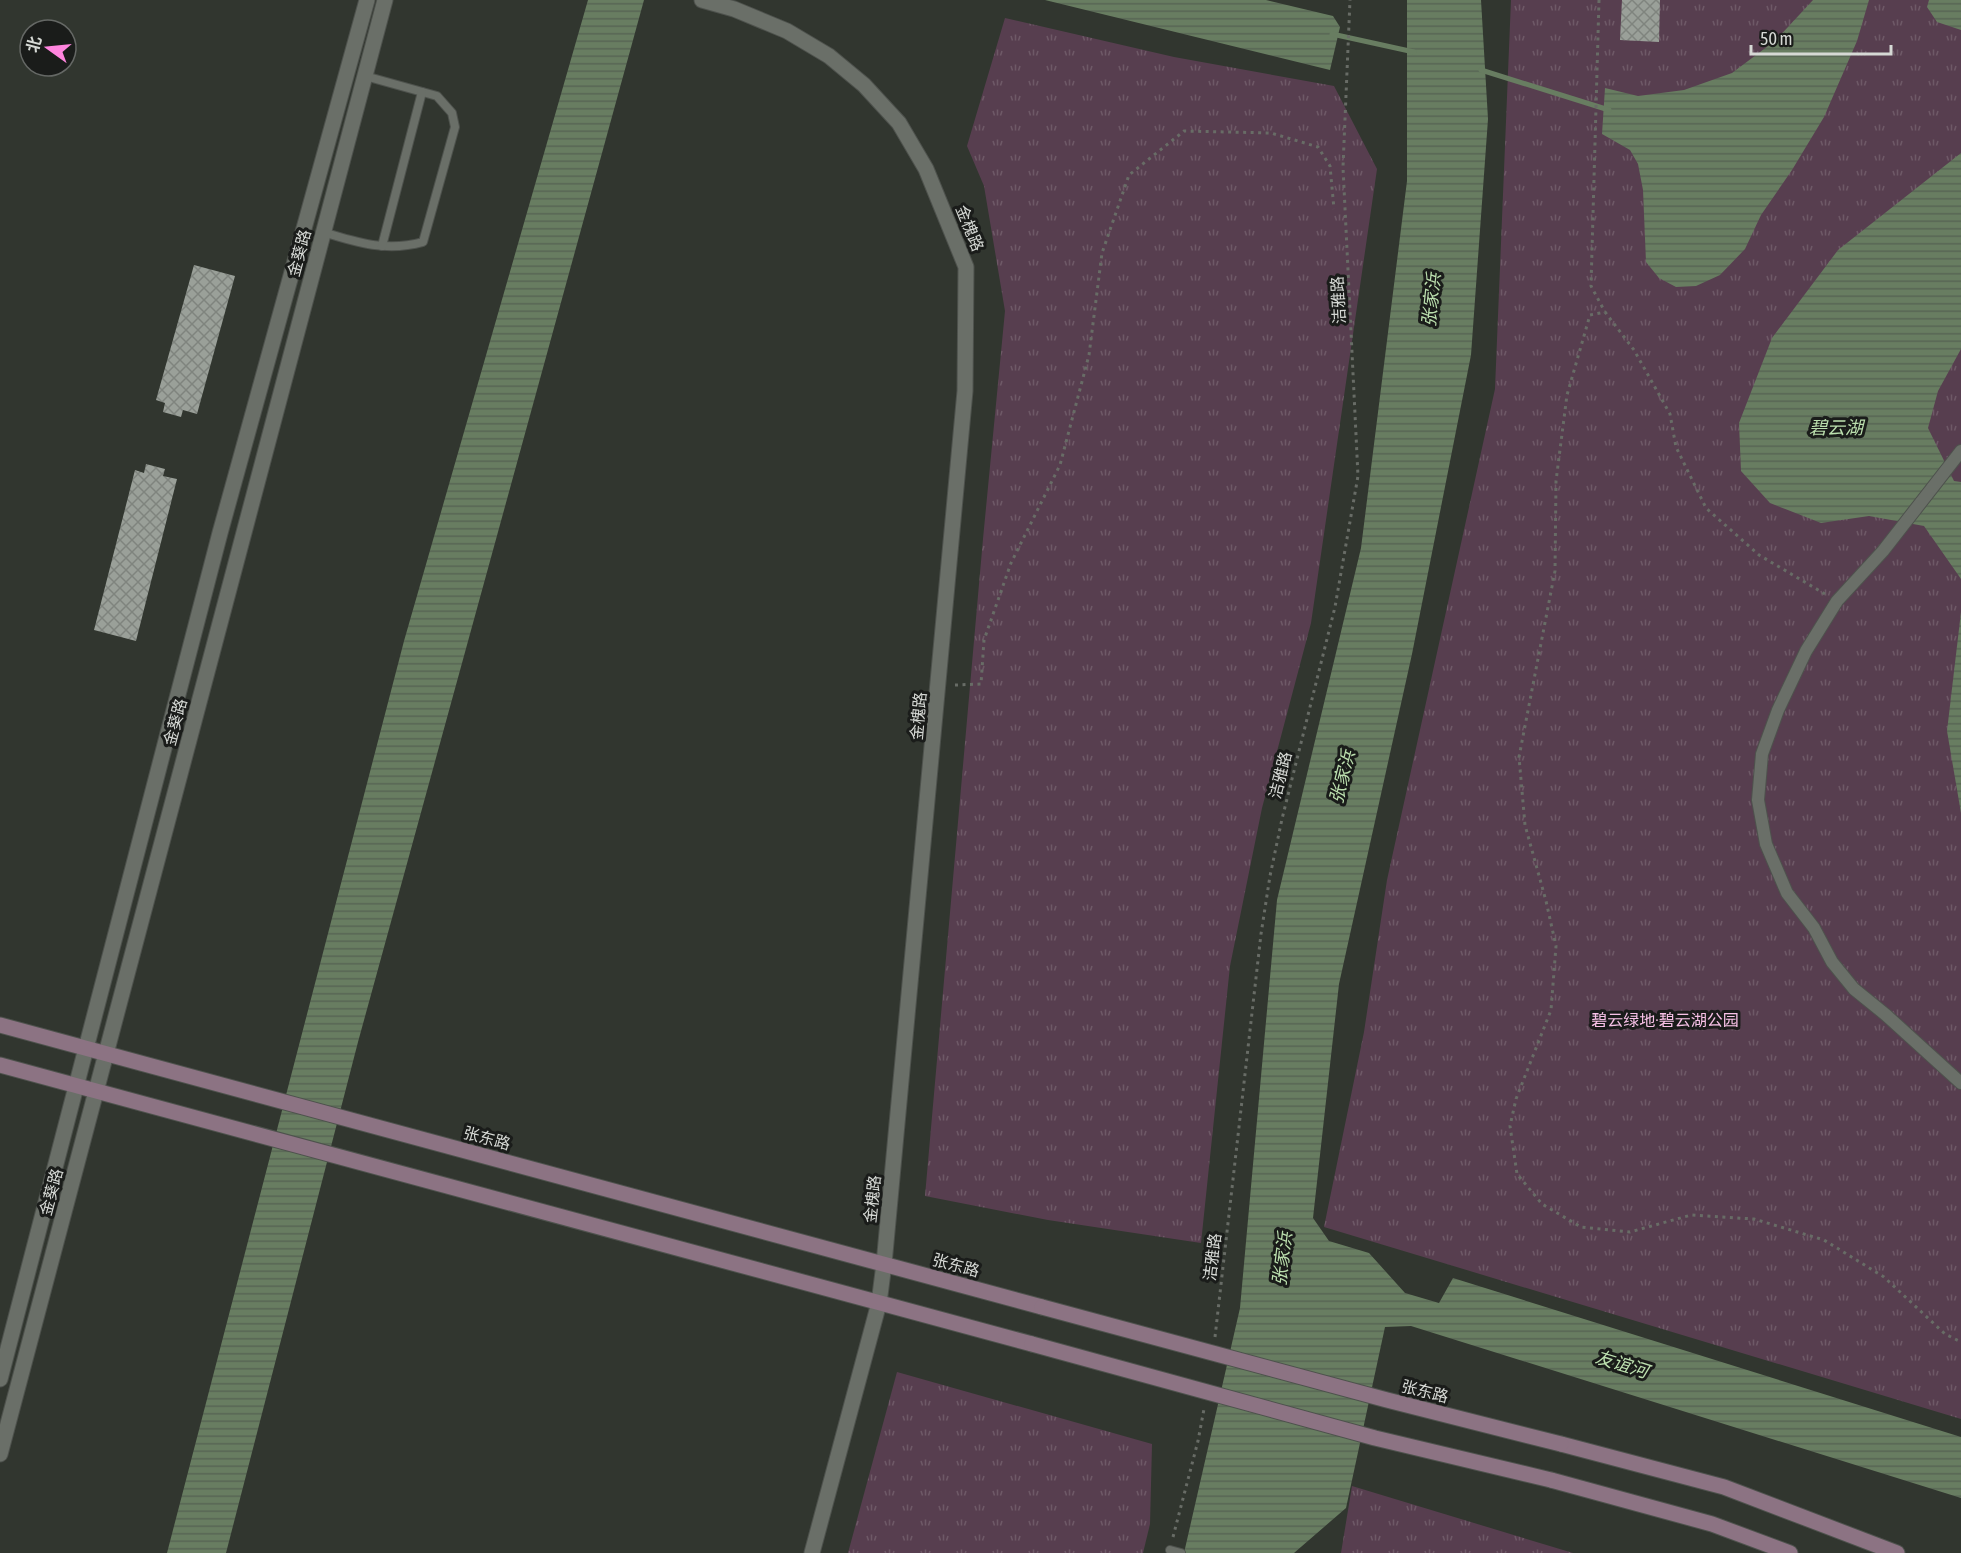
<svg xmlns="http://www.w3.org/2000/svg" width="1961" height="1553" viewBox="0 0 1961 1553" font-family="'Asap Condensed','Noto Sans SC',sans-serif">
<defs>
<pattern id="park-tufts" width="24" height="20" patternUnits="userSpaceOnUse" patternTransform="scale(1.5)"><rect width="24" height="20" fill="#573e4f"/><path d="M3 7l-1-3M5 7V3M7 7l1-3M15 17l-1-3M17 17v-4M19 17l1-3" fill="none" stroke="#6e5967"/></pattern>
<pattern id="water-rules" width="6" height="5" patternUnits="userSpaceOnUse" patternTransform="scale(1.5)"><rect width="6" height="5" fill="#687d61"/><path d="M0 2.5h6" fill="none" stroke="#586554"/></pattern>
<pattern id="building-cross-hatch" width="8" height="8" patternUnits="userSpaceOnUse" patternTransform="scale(1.5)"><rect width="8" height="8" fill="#9aa099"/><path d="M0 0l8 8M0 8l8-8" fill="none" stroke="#7f847e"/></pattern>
</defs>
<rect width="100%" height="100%" fill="#31362f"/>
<g fill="url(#park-tufts)">
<polygon points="1511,0 1961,0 1961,1419 1324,1227 1364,1032 1387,880 1495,389"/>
<polygon points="1005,18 1174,57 1334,86 1377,169 1311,623 1262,808 1230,966 1201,1243 1048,1220 925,1196 983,539 1005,311 984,186 967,146"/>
<polygon points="897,1372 1152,1444 1150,1524 1143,1553 848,1553"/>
<polygon points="1352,1486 1573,1553 1341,1553"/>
</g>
<g fill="url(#water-rules)">
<polygon points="588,0 644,0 358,1042 226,1553 167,1553 404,641"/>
<polygon points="1045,0 1266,0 1333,16 1340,27 1330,70"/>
<polygon points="1407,0 1481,0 1488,119 1471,355 1412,654 1339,984 1313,1218 1329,1241 1369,1253 1405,1293 1439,1303 1453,1278 1961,1437 1961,1498 1411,1326 1385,1327 1346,1508 1294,1553 1184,1553 1240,1308 1277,900 1361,548 1407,181"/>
<polygon points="1813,0 1869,0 1857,41 1824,117 1792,170 1761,215 1745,249 1720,275 1696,286 1676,287 1659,278 1646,262 1643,190 1638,164 1630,150 1602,134 1605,88 1638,96 1684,90 1732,73 1776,40"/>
<polygon points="1929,0 1961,0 1961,30 1937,22 1927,7"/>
<polygon points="1961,153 1961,349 1938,391 1928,428 1954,481 1961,482 1961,579 1924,526 1869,516 1821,523 1770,503 1741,471 1739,423 1772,338 1838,250"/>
<polygon points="1961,612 1961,813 1947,731"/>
</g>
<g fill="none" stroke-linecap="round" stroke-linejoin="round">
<g stroke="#687d61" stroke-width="5">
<polyline points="1332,34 1414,52"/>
<polyline points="1481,70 1609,110"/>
</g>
</g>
<g fill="url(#building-cross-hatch)">
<polygon points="1622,0 1660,0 1659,42 1620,40"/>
<polygon points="194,265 235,276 197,414 183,410 181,417 163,412 165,403 156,400"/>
<polygon points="146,464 165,469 163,476 177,479 136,641 94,630 135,470 144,473"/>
</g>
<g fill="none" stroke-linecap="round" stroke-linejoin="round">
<defs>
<g id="service">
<path d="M323,232C358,243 387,252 423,242L455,127L452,113L437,96L365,76"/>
<polyline points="382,246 422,92"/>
<polyline points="1170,1550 1181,1553"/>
</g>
<polyline id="pedestrian" points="1961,451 1883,551 1837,601 1806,651 1778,710 1762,754 1758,800 1766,844 1787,893 1814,928 1832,962 1854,989 1886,1015 1961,1083"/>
<polyline id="minor" points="702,0 734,9 787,31 829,56 864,85 899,123 926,169 966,267 965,391 884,1264 879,1303 812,1553"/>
<g id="tertiary">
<polyline points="0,1379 220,533 367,0"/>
<polyline points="0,1454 385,0"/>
</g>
<g id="secondary">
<polyline points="0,1025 1042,1307"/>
<polyline points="0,1065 1032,1344"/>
<polyline points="1561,1444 1724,1487 1897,1553"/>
<polyline points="1551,1480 1712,1524 1790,1553"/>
</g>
</defs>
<use href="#service" stroke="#4e524d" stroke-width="10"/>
<use href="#pedestrian" stroke="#4e524d" stroke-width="14"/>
<use href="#minor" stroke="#4e524d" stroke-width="17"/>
<use href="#tertiary" stroke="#4e524d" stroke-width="17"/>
<use href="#secondary" stroke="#4e524d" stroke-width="17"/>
<g stroke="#686c66" stroke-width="3" stroke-dasharray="3 4.5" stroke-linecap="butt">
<polyline points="1599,0 1591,286 1605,312"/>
<polyline points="1825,594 1759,555 1706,508 1676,447 1670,414 1634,350 1605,312 1590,315 1567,395 1556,481 1555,571 1519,757 1525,825 1546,901 1556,946 1551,1010 1516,1099 1510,1126 1517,1174 1542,1204 1581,1227 1630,1232 1691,1215 1754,1219 1824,1240 1884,1277 1945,1334 1961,1342"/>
<polyline points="955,685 981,684 984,640 1011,563 1060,465 1089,355 1102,253 1129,175 1184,131 1271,133 1318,147 1330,166 1334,209"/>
<polyline points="1215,1337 1261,934 1270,876 1282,819 1335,607 1358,476 1343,167 1350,0"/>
<polyline points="1173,1537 1198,1441 1204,1409"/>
</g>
<use href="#service" stroke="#6a6f68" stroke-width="8"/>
<use href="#pedestrian" stroke="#6a6f68" stroke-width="12"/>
<use href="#minor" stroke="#6a6f68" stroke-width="15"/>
<use href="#tertiary" stroke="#6a6f68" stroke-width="15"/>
<use href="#secondary" stroke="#8c7383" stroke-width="15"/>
<defs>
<g id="secondary-bridge">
<polyline points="1042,1307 1387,1400 1561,1444"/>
<polyline points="1032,1344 1375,1438 1551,1480"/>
</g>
</defs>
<use href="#secondary-bridge" stroke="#4e524d" stroke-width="17" stroke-linecap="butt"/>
<use href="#secondary-bridge" stroke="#8c7383" stroke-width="15"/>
</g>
<g text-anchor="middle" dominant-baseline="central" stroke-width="6" stroke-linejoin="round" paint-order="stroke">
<g font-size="16" fill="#d6d9d5" stroke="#1a1c1a">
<text transform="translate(970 228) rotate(68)">金槐路</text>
<text transform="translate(299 253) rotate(-75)">金葵路</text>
<text transform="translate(1338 300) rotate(-93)">洁雅路</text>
<text transform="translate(918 716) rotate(-85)">金槐路</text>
<text transform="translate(175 722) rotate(-75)">金葵路</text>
<text transform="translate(1280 775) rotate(-76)">洁雅路</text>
<text transform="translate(487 1138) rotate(15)">张东路</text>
<text transform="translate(51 1192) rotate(-75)">金葵路</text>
<text transform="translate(872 1199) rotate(-84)">金槐路</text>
<text transform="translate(1212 1257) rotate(-83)">洁雅路</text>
<text transform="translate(956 1265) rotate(15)">张东路</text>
<text transform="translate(1425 1391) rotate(14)">张东路</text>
</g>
<g font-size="16" fill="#f7c1e6" stroke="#1a1c1a">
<text x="1665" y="1020">碧云绿地·碧云湖公园</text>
</g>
<g font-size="18" font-style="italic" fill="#bbdfae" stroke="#1a1c1a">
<text transform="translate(1431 300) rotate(-84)">张家浜</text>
<text x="1836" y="427">碧云湖</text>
<text transform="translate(1342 777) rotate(-76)">张家浜</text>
<text transform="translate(1282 1259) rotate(-83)">张家浜</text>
<text transform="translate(1622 1364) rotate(17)">友谊河</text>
</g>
</g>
<g transform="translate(48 48) rotate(285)"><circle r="28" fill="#1a1c1a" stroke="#656865" stroke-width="1.5"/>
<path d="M0-4.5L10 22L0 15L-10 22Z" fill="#ff85de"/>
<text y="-9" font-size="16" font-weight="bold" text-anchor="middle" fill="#d6d9d5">北</text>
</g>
<path d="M1751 45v9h140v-9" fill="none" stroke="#d6d9d5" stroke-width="3"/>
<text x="1760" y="45" font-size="18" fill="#d6d9d5" stroke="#1a1c1a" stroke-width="4.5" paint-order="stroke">50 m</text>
</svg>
